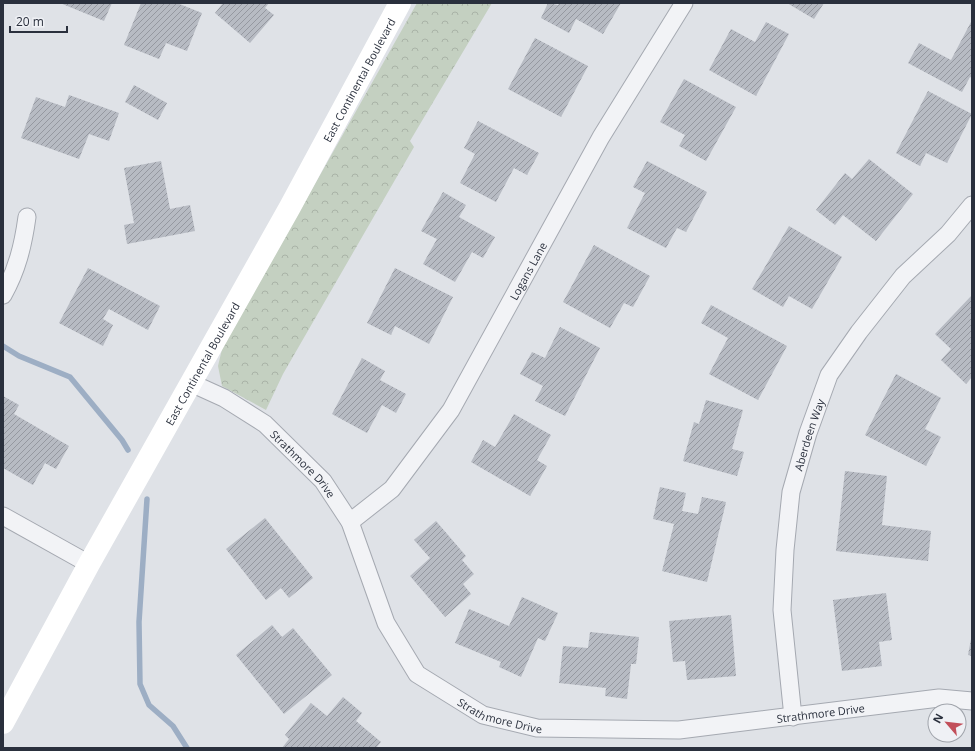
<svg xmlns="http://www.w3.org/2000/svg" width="975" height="751" viewBox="0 0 975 751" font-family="'Open Sans',sans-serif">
<defs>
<pattern id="park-crowns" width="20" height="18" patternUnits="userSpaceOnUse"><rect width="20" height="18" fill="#c4d0c1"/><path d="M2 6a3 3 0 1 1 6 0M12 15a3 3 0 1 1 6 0" fill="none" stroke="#a9b3a7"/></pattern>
<pattern id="building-hatch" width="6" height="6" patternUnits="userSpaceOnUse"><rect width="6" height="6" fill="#b7bbc3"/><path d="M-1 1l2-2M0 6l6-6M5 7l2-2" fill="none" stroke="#9598a0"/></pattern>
</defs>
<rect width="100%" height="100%" fill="#dfe2e7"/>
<polygon fill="url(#park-crowns)" points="417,3 492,3 410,141 414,147 283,374 266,410 222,386 218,366 222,349"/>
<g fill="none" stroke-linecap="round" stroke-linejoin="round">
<g stroke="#9daec4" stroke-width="5.5">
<polyline points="3,346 19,356 70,377 122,440 128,450"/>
<polyline points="147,499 139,622 140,684 149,705 173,726 187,748"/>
</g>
</g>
<g fill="url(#building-hatch)">
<polygon points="60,3 112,3 104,21"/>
<polygon points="141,3 177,3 202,13 187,51 166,43 159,59 124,45"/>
<polygon points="223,3 269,3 265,8 274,15 250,43 215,13"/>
<polygon points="548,3 558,5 559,3 621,3 603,34 576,19 569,33 541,18"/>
<polygon points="787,3 824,3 814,19"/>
<polygon points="972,20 972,78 970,77 962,92 908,63 919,43 951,60"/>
<polygon points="766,22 789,34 756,96 709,70 731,29 755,42"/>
<polygon points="535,38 588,66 561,117 508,89"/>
<polygon points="684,79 736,107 706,161 679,146 685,135 660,122"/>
<polygon points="134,85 167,103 158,120 125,102"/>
<polygon points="928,91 972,114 947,163 926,153 920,166 896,153"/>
<polygon points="69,95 119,113 109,141 89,134 79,159 21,138 36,97 65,107"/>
<polygon points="478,121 539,153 527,175 514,168 496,202 460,183 475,154 464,148"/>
<polygon points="869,159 913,194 876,241 843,215 835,225 816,210 845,173 852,179"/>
<polygon points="161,161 170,209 190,205 195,231 127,244 124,225 134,223 124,168"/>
<polygon points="647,161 707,192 686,232 677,228 666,248 627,228 645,193 633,187"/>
<polygon points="443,192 466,205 459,217 495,237 483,258 472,252 455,282 423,264 437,239 421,231"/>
<polygon points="789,226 842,257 812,309 789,296 783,307 752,289"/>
<polygon points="594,245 650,276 633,307 624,303 610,328 563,302"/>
<polygon points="88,268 160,306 148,330 109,309 103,319 113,325 103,346 59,323"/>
<polygon points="395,268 453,297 429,344 395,326 391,335 367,323"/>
<polygon points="972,295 972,377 966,384 941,360 951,349 935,334"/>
<polygon points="711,305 787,346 758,400 709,374 728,338 701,323"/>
<polygon points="560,327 600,348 565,416 535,401 543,386 520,374 532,352 545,358"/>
<polygon points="362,358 385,371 380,380 406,394 396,413 382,405 367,433 332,414"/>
<polygon points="896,374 941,398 925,429 941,437 926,466 865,435"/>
<polygon points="3,396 19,405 14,414 69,446 56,469 45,463 33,485 3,468"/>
<polygon points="706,400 743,410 732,449 744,452 737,476 683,461 694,422 699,424"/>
<polygon points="514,414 551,435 537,460 547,466 530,496 471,462 483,440 495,447"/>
<polygon points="845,471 887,476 882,525 931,531 928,561 836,551"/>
<polygon points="660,487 686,493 682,511 698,514 702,497 726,502 707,582 662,571 674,524 653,519"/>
<polygon points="265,518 313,578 289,598 281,588 266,600 226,549"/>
<polygon points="436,521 466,556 462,560 474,574 463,584 471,594 445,617 410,576 430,558 414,540"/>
<polygon points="886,593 892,640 879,642 882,666 842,671 833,600"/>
<polygon points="522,597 558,613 545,641 538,638 521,677 499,667 501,662 455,643 469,609 509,626"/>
<polygon points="731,615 736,676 687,680 685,661 673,662 669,621"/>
<polygon points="272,625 282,637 293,628 332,675 284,714 236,655"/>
<polygon points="590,632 639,637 636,664 631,664 627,699 605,696 606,688 559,683 563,646 588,648"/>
<polygon points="971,639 972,639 972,656 968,655"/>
<polygon points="343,697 362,713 356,721 381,742 376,748 282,748 289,739 285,735 311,703 327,716"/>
</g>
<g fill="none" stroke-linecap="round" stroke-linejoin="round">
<defs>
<g id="minor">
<path d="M3,295C17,270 23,246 27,217"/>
<path id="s1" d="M191,383L224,398L265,424L323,481L350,522L386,623L417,674L483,715L537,728L679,730L939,698L972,701"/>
<polyline points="3,516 89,564"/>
<path id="s2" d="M350,522L392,489L451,410L601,137L684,3"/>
<path id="s3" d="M793,717L782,610L785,550L791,492L808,433L829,375L859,332L903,276L948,234L972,205"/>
</g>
</defs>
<use href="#minor" stroke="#a5a9b1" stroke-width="19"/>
<use href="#minor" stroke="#f2f3f6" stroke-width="17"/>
<path stroke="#fff" stroke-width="22" id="s4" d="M3,723L89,564L290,207L400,3"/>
</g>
<g text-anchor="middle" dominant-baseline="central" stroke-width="4" stroke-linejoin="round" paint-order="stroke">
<g font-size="11" fill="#2a303d" stroke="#eff1f5">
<text stroke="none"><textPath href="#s4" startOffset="735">East Continental Boulevard</textPath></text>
<text stroke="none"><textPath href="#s2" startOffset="311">Logans Lane</textPath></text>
<text stroke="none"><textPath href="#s4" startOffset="411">East Continental Boulevard</textPath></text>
<text stroke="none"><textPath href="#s3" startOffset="286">Aberdeen Way</textPath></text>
<text stroke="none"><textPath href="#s1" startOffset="140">Strathmore Drive</textPath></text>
<text stroke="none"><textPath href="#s1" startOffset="476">Strathmore Drive</textPath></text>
<text stroke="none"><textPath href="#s1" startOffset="800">Strathmore Drive</textPath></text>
</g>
</g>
<rect width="975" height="751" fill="none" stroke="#2a303d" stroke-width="8"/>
<g transform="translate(947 723) rotate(298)"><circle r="19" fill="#eff1f5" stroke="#a0a4ab"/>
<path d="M0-3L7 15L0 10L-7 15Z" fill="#c24f5a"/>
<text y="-6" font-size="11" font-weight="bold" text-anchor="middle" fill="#2a303d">N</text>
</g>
<path d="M10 26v6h57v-6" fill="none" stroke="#2a303d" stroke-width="2"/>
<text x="16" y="26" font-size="12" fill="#2a303d" stroke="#eff1f5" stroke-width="3" paint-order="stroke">20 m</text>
</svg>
